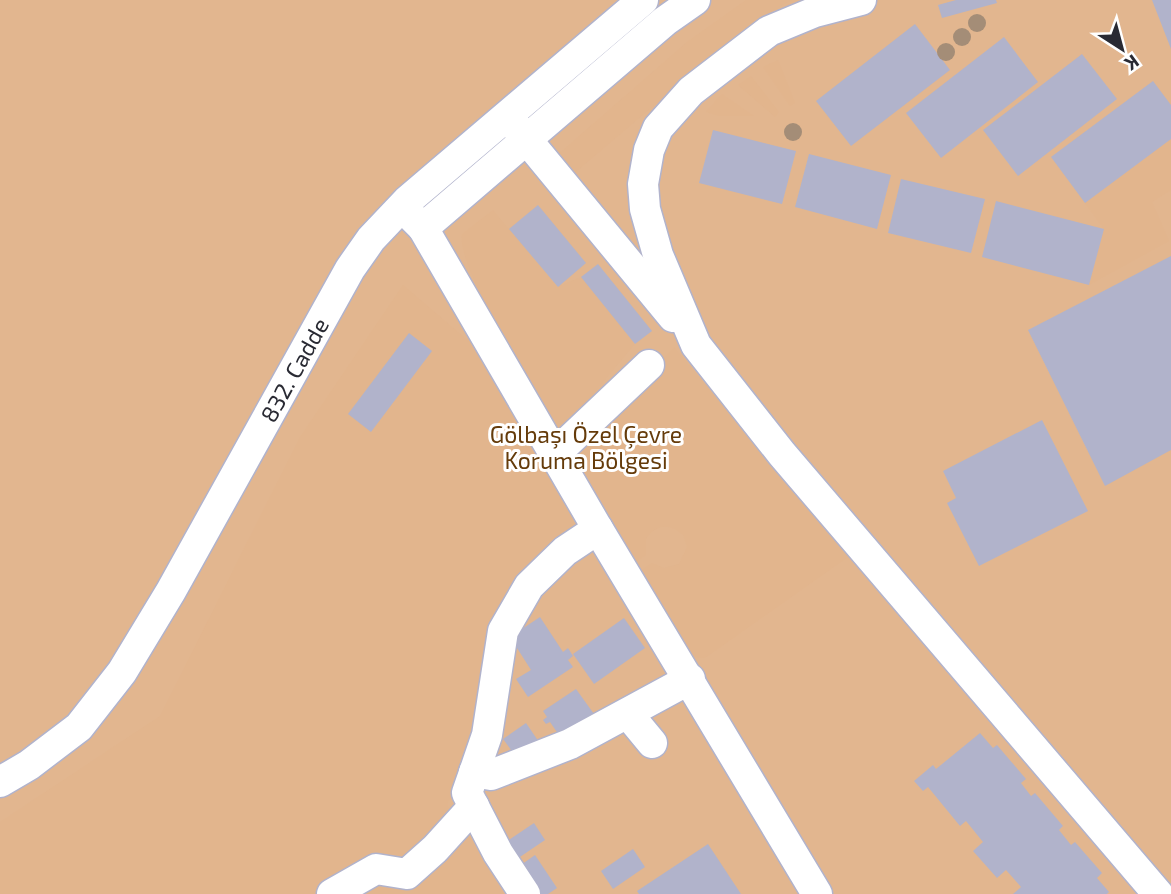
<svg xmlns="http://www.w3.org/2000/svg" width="1171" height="894" viewBox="0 0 1171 894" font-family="'Exo 2',sans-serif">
<rect width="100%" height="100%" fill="#f1f2fc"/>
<rect fill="#e2b68f" x="0" y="0" width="1171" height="894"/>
<g fill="#e2b58d">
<polygon points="746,0 792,0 750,24 571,176 555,157 687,42"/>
<polygon points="778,60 795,103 790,106 763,67"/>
<polygon points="751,76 779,112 775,117 738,85"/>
<polygon points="722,94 754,116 719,116 706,112"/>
<polygon points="1171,139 1171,190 1152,202 1169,241 1089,285 1104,229 1085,203"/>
<path d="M493,210L557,287L581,277L635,344L559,435C539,399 456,268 462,234Z"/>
<polygon points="403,285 514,380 595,524 522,583 483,721 447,805 517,894 0,894 0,822 160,716 300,437"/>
<path d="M674,347L848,557L705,658L688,657L637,573L652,563L664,568L679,564L687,547L683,535C670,523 656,524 646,539V555L633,564L574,466L573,455L606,415Z"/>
</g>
<g fill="#b1b3cb">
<polygon points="956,0 996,0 997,3 942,18 938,5"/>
<polygon points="1152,0 1171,0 1171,49"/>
<polygon points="915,24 950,70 851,146 816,101"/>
<polygon points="1004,37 1038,82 941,158 906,113"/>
<polygon points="1082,54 1117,99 1018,176 983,130"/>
<polygon points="1153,81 1171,105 1171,139 1085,203 1051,157"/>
<polygon points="713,130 796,151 782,204 699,183"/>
<polygon points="809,154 891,175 877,229 795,207"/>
<polygon points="901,179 985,199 971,253 888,233"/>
<polygon points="996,201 1104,229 1089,285 982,257"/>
<polygon points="538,205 586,263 558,287 509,229"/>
<polygon points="1171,256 1171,450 1105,486 1028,330"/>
<polygon points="598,264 652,331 635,344 581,277"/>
<polygon points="409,333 432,351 371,432 348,414"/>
<polygon points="1042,420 1088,511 979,566 947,503 956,498 943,471"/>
<polygon points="540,617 563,652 568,648 573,656 568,660 573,667 528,697 516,679 531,670 510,637"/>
<polygon points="624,618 645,648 594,684 573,654"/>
<polygon points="576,689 594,714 561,738 550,722 546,724 543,720 547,717 543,711"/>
<polygon points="526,723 539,742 517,758 503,739"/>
<polygon points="980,733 993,748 997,745 1026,779 1021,783 1031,796 1035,793 1063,826 1059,830 1071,845 1075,842 1102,873 1097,878 1109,892 1107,894 1013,894 1021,887 1006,870 997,878 973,851 983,842 966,821 960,826 928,787 923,791 914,781 933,765 936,769"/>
<polygon points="534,823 545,840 511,863 500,846"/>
<polygon points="708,844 741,894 639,894 637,891"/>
<polygon points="633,849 645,867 613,889 601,871"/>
<polygon points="535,855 557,888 548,894 536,894 518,867"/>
</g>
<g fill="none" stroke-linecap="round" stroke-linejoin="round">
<defs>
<g id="minor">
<polyline points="861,0 815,12 769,31 691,91 658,128 649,150 643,184 645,209 658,255 696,345 782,454 1158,894"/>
<polyline points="513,123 673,317"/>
<polyline points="413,218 423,228 595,524 817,894"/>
<polyline points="423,228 665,21 695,0"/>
<polyline points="555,454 649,365"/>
<polyline points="628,714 652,743"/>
<polyline points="474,772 491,775 570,744 690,679"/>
<path id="s1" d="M0,782L29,765L79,727L122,672L171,591L350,269L371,239L407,201L643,0"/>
<polyline points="332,894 376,869 407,874 435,849 474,806"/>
<polyline points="525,894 498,853 467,793 487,735 503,631 529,586 565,551 598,529"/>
</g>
</defs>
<use href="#minor" stroke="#b1b3cc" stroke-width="33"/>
<use href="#minor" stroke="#fff" stroke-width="30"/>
</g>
<g fill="#a48d77">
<circle cx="977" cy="23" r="9"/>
<circle cx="962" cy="37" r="9"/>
<circle cx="946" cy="52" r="9"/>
<circle cx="793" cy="132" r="9"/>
</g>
<g text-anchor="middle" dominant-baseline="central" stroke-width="6" stroke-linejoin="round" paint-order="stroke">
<g font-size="23" fill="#292a33" stroke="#fff">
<text stroke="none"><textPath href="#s1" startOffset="514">832. Cadde</textPath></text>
</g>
<g font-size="23" fill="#653b0a" stroke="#fff">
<text x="586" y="434">Gölbaşı Özel Çevre<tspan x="586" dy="26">Koruma Bölgesi</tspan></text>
</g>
</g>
<g transform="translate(1122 49) rotate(144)" stroke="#ffffff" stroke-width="5" paint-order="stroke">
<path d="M0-5L12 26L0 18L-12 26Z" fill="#292a33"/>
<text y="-10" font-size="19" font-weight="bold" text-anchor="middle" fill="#292a33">K</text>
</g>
</svg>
